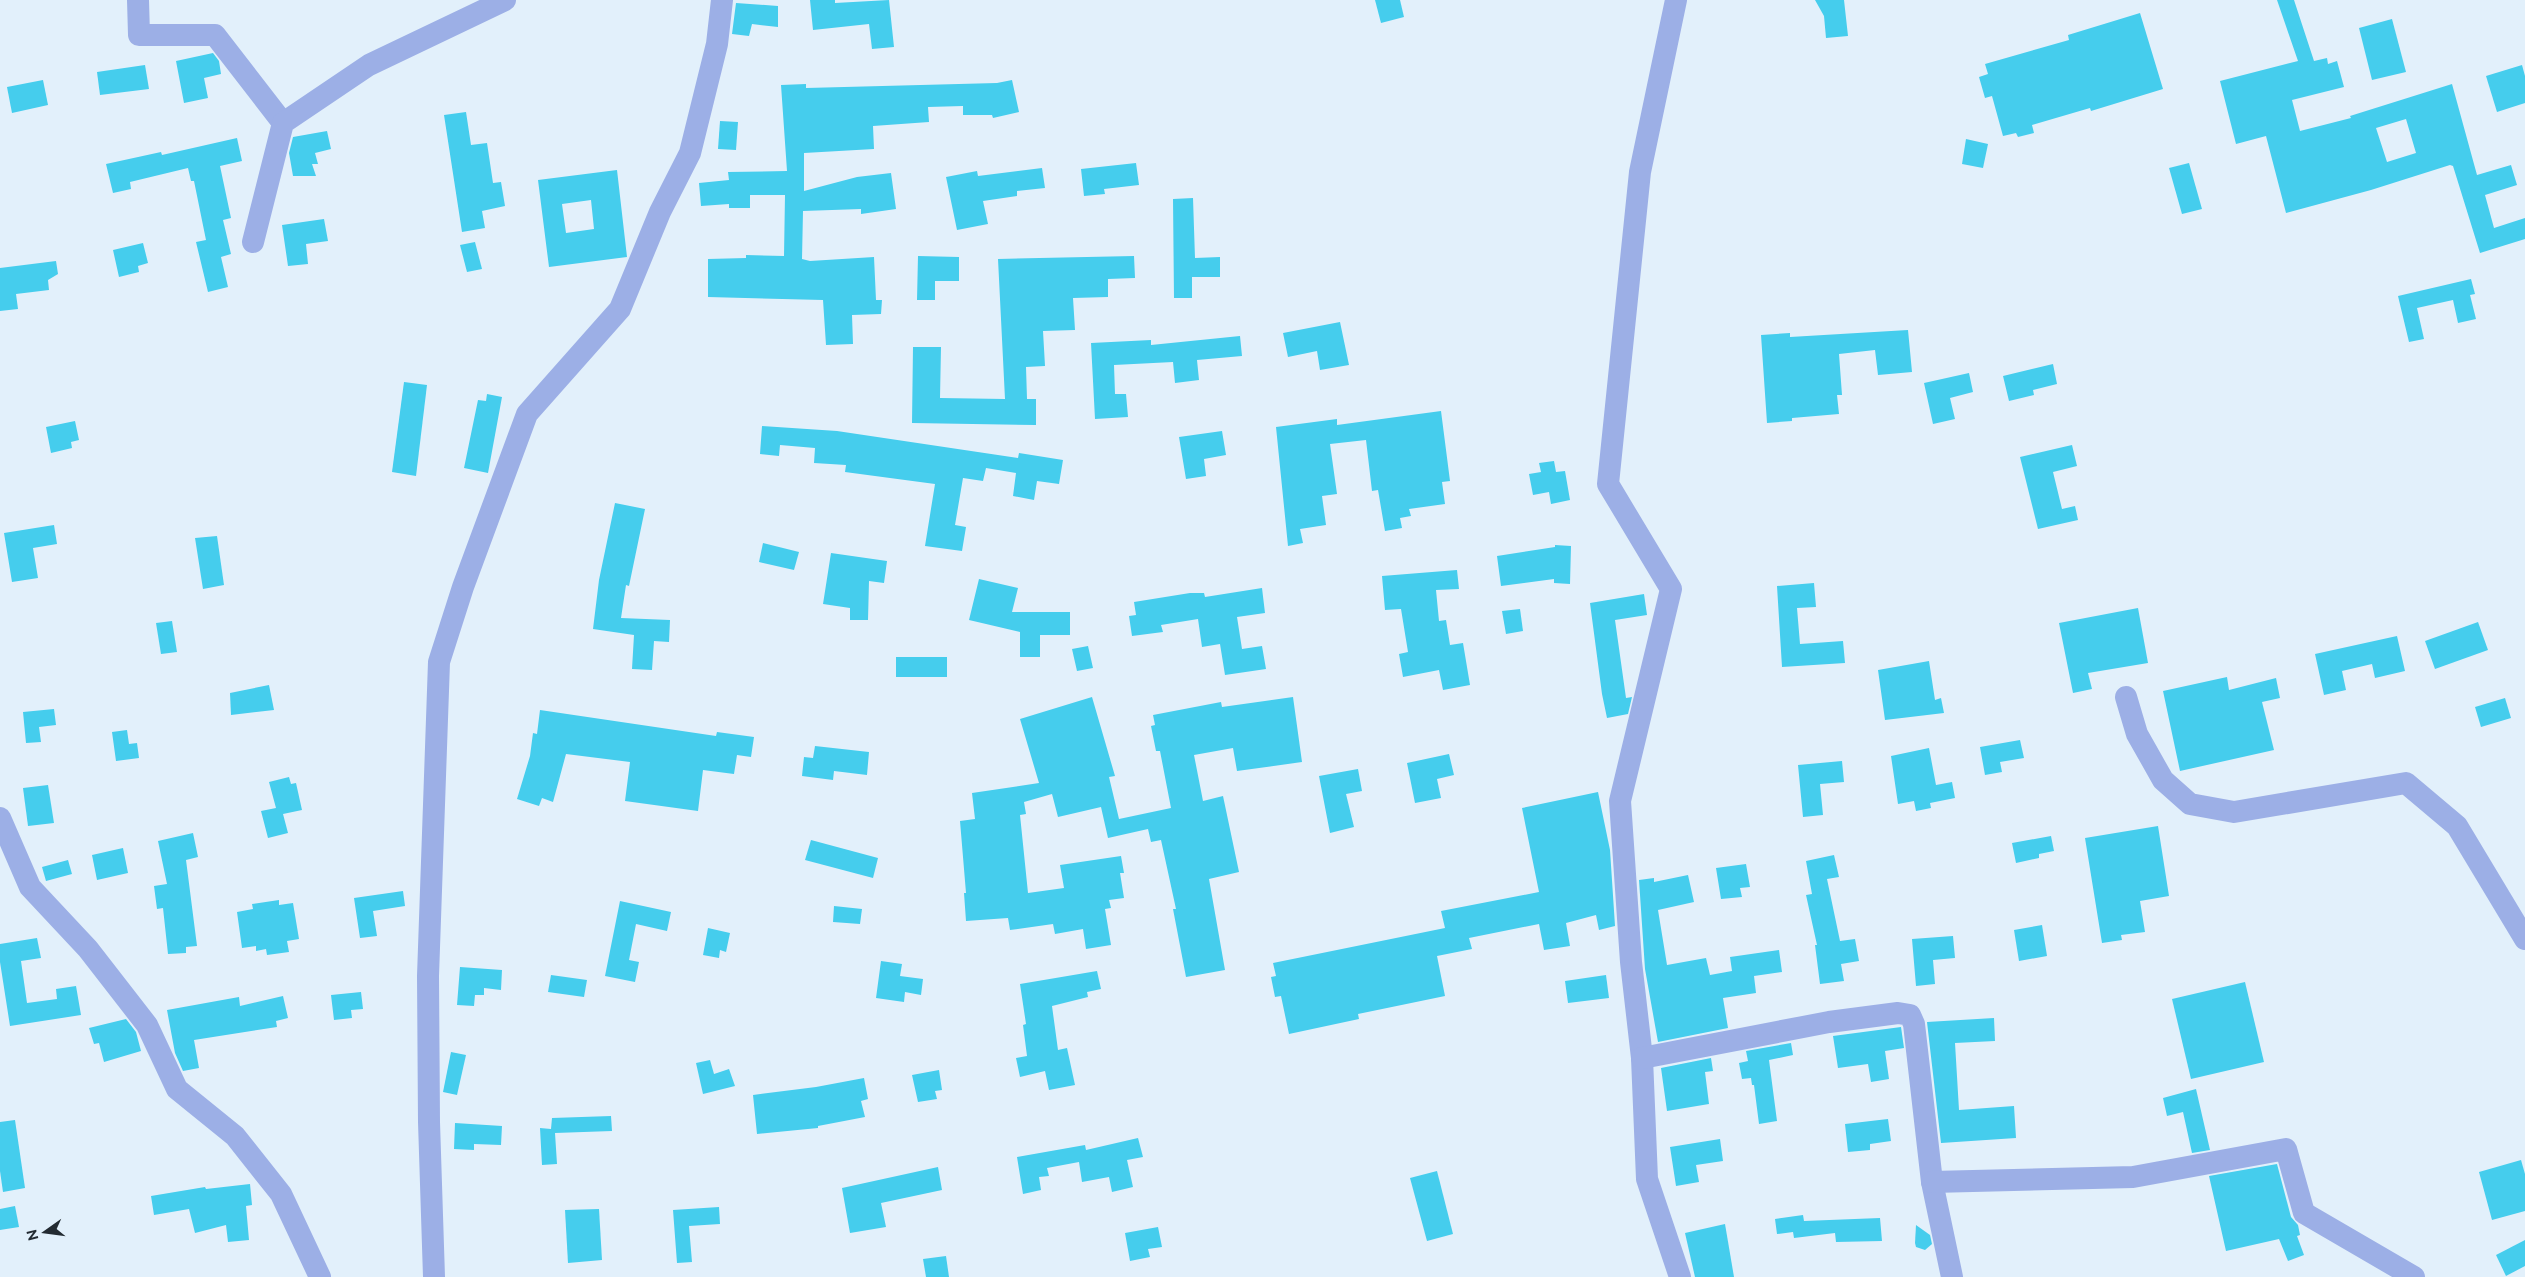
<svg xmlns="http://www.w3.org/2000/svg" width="2525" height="1277" viewBox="0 0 2525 1277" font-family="Raleway,sans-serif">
<rect width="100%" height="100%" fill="#e2f0fb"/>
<g fill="#45cded" fill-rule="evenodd">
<polygon points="810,0 835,0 835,3 889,0 894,47 872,49 869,24 813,30"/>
<polygon points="1375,0 1400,0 1404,17 1381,23"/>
<polygon points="1815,0 1844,0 1848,36 1826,38 1824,16"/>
<path d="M2277,0H2294L2314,61L2327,58L2328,64L2337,61L2344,87L2292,100L2300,131L2351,118L2350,116L2452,84L2477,175L2511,165L2517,185L2485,195L2494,228L2525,218V239L2480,253L2453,166L2450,165L2371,190L2286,213L2266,136L2236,144L2220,81L2298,61ZM2406,119L2416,153L2387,162L2376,128Z"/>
<polygon points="736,3 778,6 778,27 752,24 749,36 732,34"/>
<polygon points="2140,13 2163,89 2091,111 2090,108 2032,125 2034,133 2018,137 2016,133 2003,136 1992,96 1985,98 1979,77 1988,74 1985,64 2069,40 2068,35"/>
<polygon points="2392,19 2406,72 2372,80 2359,28"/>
<polygon points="213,53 219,61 221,74 204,78 208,98 184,103 176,61"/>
<polygon points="145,65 149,89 100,95 97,72"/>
<polygon points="2522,65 2525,76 2525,103 2497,112 2486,76"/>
<polygon points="43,80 48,105 12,113 7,87"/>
<polygon points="1012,80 1019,112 993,118 992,115 963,115 963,106 928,107 929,122 873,126 874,149 804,153 804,191 857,177 891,173 896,209 861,214 861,209 803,211 802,259 810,261 874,257 876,300 882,300 881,314 852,315 853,344 826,345 823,300 708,297 708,259 746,258 746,255 784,256 785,195 750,195 750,208 729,208 729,204 701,206 699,183 729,180 728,172 787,171 781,85 806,84 806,88 997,83"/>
<polygon points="466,112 471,145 487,143 493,183 501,182 505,206 482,211 485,228 462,232 444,115"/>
<polygon points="720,121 738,122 736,150 718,149"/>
<polygon points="327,131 331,149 315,153 318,164 312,164 316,176 293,176 289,153 293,137"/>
<polygon points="237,138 242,161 220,166 231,218 223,220 231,254 221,257 228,287 208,292 196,242 206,240 194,181 191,181 188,168 130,182 131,189 113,193 106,164 161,152 162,155"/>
<polygon points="1966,139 1988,144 1983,168 1962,164"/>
<polygon points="1136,163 1139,185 1104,189 1105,194 1084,196 1081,169"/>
<polygon points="2189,163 2202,209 2182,214 2169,168"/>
<polygon points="1042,168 1045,188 1017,191 1017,196 983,201 988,224 957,230 946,177 977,171 978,176"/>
<path d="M617,170L627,257L549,267L538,180ZM591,200L594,229L566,233L562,204Z"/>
<polygon points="1193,198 1195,258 1220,257 1220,277 1192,277 1192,298 1174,298 1173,199"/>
<polygon points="324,219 328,241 306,244 308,264 288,266 282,225"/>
<polygon points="475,242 482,269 467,272 460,245"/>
<polygon points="143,243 148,263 138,266 139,272 119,277 113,250"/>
<polygon points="918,256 959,257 959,281 935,281 935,300 917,300"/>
<polygon points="1134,256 1135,278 1108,279 1108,297 1073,298 1075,330 1043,331 1045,366 1026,367 1027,399 1036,399 1036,425 912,423 913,347 941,347 940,398 1005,399 998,259"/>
<polygon points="56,261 58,274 48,280 49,290 16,294 18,309 0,311 0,268"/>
<polygon points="2471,279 2475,294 2470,295 2476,319 2458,323 2453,300 2417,308 2424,339 2409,342 2398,296"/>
<polygon points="1340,322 1349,365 1320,370 1317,351 1288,357 1283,333"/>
<polygon points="1908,330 1912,372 1878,375 1875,350 1839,354 1842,395 1837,395 1839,414 1792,418 1792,421 1767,423 1761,335 1790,333 1790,337"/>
<polygon points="1240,336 1242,356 1197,360 1199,380 1175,383 1173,362 1114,365 1115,394 1126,394 1128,417 1095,419 1091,343 1151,340 1151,345"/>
<polygon points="2053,364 2057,384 2033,390 2034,395 2009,401 2003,376"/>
<polygon points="1969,373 1973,392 1950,398 1955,419 1933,424 1924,383"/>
<polygon points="404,382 427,385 416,476 392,472"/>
<polygon points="487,394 502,397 488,473 464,468 478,400 486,401"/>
<polygon points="1441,411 1450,481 1442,482 1445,504 1409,509 1411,516 1400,518 1402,528 1385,531 1378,490 1372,491 1366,440 1330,444 1337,494 1322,496 1326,525 1300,529 1303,543 1288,546 1276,427 1337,419 1337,425"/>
<polygon points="75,421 79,440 71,442 72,448 51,453 46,427"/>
<polygon points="762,426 837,431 1018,458 1019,453 1063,460 1059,484 1037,481 1034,500 1013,496 1016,473 986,468 983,481 963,478 955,525 966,527 962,551 925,546 935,484 845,472 846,465 814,463 815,448 780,445 779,456 760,454"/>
<polygon points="1222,431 1226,455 1204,459 1206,476 1186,479 1179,437"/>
<polygon points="2072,445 2077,466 2053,472 2062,509 2075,506 2078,520 2038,529 2020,457"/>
<polygon points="1554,461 1556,472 1565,471 1570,500 1551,504 1549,492 1533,495 1529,474 1541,472 1539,463"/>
<polygon points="615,503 645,509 629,586 626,585 621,618 670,620 669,642 654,641 652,670 632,669 634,635 593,629 599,580"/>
<polygon points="54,525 57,544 33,548 38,578 12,582 4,533"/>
<polygon points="217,536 224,585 203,589 195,538"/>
<polygon points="763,543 799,552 794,570 759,562"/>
<polygon points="1555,545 1571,546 1570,584 1554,583 1554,579 1501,586 1497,556 1555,547"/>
<polygon points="831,553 887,561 884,583 869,581 868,620 850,620 850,608 823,604"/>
<polygon points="1457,570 1459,589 1436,590 1439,621 1446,620 1450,645 1463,643 1470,685 1443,690 1439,670 1403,677 1399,654 1408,652 1401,609 1385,610 1382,576"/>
<polygon points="979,579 1018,588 1012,612 1070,612 1070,635 1040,635 1040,657 1020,657 1020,632 969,620"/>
<polygon points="1814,583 1816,607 1797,608 1800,644 1843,641 1845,663 1782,667 1777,586"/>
<polygon points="1262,588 1265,613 1237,617 1242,649 1262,646 1266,669 1225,675 1220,644 1202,647 1198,619 1161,625 1163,632 1132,636 1129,616 1136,615 1134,602 1190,593 1204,593 1205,597"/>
<polygon points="1644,594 1647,615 1615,620 1626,698 1632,697 1628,714 1607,718 1602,694 1590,603"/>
<polygon points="2138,608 2148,663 2088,673 2092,689 2073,693 2059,623"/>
<polygon points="1520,609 1523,631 1506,634 1502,611"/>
<polygon points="172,621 177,652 161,654 156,623"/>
<polygon points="2478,622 2488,650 2435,669 2425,641"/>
<polygon points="2397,636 2405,671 2375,678 2372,664 2342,671 2346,690 2324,695 2315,654"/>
<polygon points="1088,646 1093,668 1077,671 1072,649"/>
<rect x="896" y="657" width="51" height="20"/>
<polygon points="1929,661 1935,700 1941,698 1944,713 1885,720 1878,670"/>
<polygon points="2227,677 2229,690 2276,678 2280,698 2262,702 2274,750 2180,771 2163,691"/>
<polygon points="269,685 274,710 231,715 230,693"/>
<polygon points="1092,697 1115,776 1109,777 1119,819 1171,808 1160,751 1156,751 1151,726 1155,725 1153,715 1221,702 1222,707 1293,697 1302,762 1237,771 1233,748 1194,755 1203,801 1223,796 1239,872 1209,879 1225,970 1186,977 1173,909 1176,909 1161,840 1151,842 1148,829 1108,838 1101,807 1058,817 1052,794 1024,802 1026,814 1020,815 1028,893 1064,888 1060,865 1121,856 1124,873 1120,873 1124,898 1109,900 1111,908 1105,909 1111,945 1086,949 1083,929 1055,934 1053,924 1010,930 1008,918 966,921 964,893 966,893 960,821 975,819 972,793 1039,783 1020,719"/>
<polygon points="2505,698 2511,718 2481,727 2475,707"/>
<polygon points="54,709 56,725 39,727 41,742 26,743 23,712"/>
<polygon points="540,710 716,736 717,732 754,737 751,757 737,755 734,774 703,770 698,811 625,801 630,762 566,754 553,802 542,798 539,806 517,799 530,756 533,733 537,734"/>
<polygon points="127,730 129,744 137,743 139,758 116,761 112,732"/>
<polygon points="2020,740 2024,758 2000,762 2002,772 1985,775 1980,747"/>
<polygon points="815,746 869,752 867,775 834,771 833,780 802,776 804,757 813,758"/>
<polygon points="1929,748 1936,785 1952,782 1955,798 1930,803 1931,808 1916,811 1914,801 1898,804 1891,756"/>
<polygon points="1449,754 1454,775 1437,779 1441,798 1415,803 1407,763"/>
<polygon points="1842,761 1844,782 1820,784 1823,815 1803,817 1798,765"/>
<polygon points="1358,769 1362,791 1346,794 1354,827 1330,833 1319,776"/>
<polygon points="289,777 291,784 296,783 302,810 283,814 288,833 268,838 261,811 276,808 269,782"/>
<polygon points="48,785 54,823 28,826 23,788"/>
<polygon points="1598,792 1610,850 1615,926 1599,930 1596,915 1566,923 1570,946 1544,950 1539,924 1469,938 1472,949 1437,956 1445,996 1358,1014 1359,1019 1289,1034 1281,996 1275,997 1271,977 1276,976 1273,963 1445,928 1441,911 1539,892 1522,808"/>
<polygon points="2158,826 2169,896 2140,901 2145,932 2121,935 2122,940 2102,943 2085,838"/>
<polygon points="193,833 198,857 186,860 197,946 186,947 186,953 168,954 163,908 157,909 154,886 167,884 158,841"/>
<polygon points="2051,836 2054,851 2039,854 2039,858 2016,863 2012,843"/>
<polygon points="811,840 878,858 873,878 805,860"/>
<polygon points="123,848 128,873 97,880 92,855"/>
<polygon points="1834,855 1839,877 1827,879 1840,941 1855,939 1859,961 1841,964 1844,981 1820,984 1815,945 1817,945 1806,895 1812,894 1806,861"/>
<polygon points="68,860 72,874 46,881 42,867"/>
<polygon points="1746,864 1750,887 1740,888 1742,897 1721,899 1716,868"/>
<polygon points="1688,875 1694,902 1658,910 1667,965 1706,958 1710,975 1732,971 1730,957 1779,950 1782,972 1754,976 1756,993 1723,998 1728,1028 1658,1042 1645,969 1639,880 1654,878 1654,882"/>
<polygon points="403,891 405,906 373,911 377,936 360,938 354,898"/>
<polygon points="279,900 279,905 293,903 299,939 287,941 289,952 267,955 266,949 256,951 256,946 242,948 237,912 253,909 252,904"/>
<polygon points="620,901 671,912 667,931 636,924 629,960 639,962 635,982 605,976"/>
<polygon points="834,906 862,909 860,924 833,922"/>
<polygon points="2042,925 2047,956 2019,961 2014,930"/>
<polygon points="708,928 730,933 726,952 720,950 719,958 703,955"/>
<polygon points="1953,936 1955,958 1933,960 1935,984 1916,986 1912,939"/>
<polygon points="37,938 41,958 21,961 27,1003 57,999 56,989 76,986 81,1015 10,1026 0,962 0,944"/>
<polygon points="881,961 902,964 900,976 923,979 921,995 905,992 904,1002 876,998"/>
<polygon points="460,967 502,970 501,990 484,988 484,995 475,995 474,1006 457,1005"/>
<polygon points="1097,971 1101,989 1087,992 1088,997 1052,1006 1058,1050 1067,1048 1075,1085 1049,1090 1045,1071 1020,1077 1016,1058 1027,1056 1023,1025 1026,1024 1020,984"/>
<polygon points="551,975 587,980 584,997 548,992"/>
<polygon points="1606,975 1609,998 1568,1003 1565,981"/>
<polygon points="2245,982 2264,1062 2191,1079 2172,999"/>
<polygon points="361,992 363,1009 351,1010 352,1018 334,1020 331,995"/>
<polygon points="283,996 288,1018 276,1021 277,1027 194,1040 199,1068 183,1071 175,1053 167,1010 239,997 240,1006"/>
<polygon points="1994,1018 1995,1041 1955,1043 1959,1110 2014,1106 2016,1138 1941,1143 1927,1022"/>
<polygon points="126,1019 136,1032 141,1051 104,1062 99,1043 94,1044 89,1028"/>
<polygon points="1901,1027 1904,1048 1885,1051 1889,1079 1871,1082 1868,1064 1838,1068 1833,1036"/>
<polygon points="1791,1043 1793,1055 1769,1060 1777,1121 1759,1124 1754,1085 1752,1085 1751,1078 1742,1079 1739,1063 1748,1061 1746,1051"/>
<polygon points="451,1052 466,1055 457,1095 443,1092"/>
<polygon points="1711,1058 1713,1071 1705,1072 1709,1104 1667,1111 1661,1068"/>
<polygon points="710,1060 714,1074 729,1069 735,1086 703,1094 696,1063"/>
<polygon points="939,1070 942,1090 935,1091 937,1099 918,1102 912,1075"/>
<polygon points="864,1078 868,1099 861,1101 865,1117 818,1126 818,1128 757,1134 753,1095 816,1087"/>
<polygon points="2196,1089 2210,1150 2192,1153 2183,1112 2167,1116 2163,1098"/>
<polygon points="611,1116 612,1131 555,1133 557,1164 542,1165 540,1128 551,1129 552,1118"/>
<polygon points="1888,1119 1891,1141 1870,1144 1870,1150 1848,1152 1845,1124"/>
<polygon points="15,1120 25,1188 3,1192 0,1171 0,1122"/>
<polygon points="455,1123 502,1126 501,1145 474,1144 474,1150 454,1149"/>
<polygon points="1138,1138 1143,1157 1127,1160 1133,1187 1112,1192 1109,1177 1082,1182 1079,1162 1047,1168 1049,1176 1039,1177 1041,1190 1023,1194 1017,1157 1085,1145 1086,1150"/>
<polygon points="1720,1139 1723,1161 1696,1165 1699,1182 1676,1186 1670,1147"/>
<polygon points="2521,1160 2525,1174 2525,1211 2492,1220 2479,1172"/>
<polygon points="2277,1164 2291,1217 2298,1225 2300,1235 2297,1236 2304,1255 2288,1261 2279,1239 2226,1251 2209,1176"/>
<polygon points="938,1167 942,1190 881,1203 886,1227 850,1233 842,1188"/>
<polygon points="1437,1171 1453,1234 1427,1241 1410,1178"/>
<polygon points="250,1184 252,1205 246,1206 249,1240 228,1242 226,1225 195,1233 189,1209 154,1215 151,1196 205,1187 206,1189"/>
<polygon points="15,1206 19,1227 0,1230 0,1209"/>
<polygon points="719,1207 720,1224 689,1226 692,1262 677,1263 673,1210"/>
<polygon points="599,1209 602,1260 568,1263 565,1210"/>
<polygon points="1803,1215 1804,1221 1880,1218 1882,1241 1836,1242 1835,1233 1794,1238 1793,1232 1777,1234 1775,1219"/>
<polygon points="1725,1224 1734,1277 1695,1277 1685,1233"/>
<polygon points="1916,1225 1930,1235 1932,1244 1925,1250 1916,1247 1915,1243"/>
<polygon points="1158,1227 1162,1247 1148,1249 1150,1257 1130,1261 1125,1233"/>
<polygon points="2525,1240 2525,1266 2506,1276 2496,1255"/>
<polygon points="946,1256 949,1277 926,1277 923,1259"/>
</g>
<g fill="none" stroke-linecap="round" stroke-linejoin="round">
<g stroke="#9cafe6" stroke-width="22">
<polyline points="138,0 139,35 215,35 283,123"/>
<polyline points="1676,0 1640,172 1608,484 1671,589 1620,801 1631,962 1642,1058 1647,1179 1680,1277"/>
<polyline points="253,242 283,123 369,65 505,0"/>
<polyline points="2126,697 2137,734 2163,780 2190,804 2234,812 2406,783 2457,826 2525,939"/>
<polyline points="0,818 30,887 88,949 147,1025 177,1089 235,1136 281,1194 320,1277"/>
<polyline points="1642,1058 1829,1022 1898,1013 1910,1015 1914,1024 1932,1182 1952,1277"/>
<polyline points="1932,1182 2133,1177 2286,1149 2304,1213 2414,1277"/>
<polyline points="434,1277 429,1122 428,976 439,662 463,587 527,414 620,309 660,212 690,153 717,44 722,0"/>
</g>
</g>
<g transform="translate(45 1232) rotate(256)" stroke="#e2f0fb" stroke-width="4" paint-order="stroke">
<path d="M0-4L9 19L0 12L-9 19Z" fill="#232b32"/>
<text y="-8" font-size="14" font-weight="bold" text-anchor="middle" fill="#232b32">N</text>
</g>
</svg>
